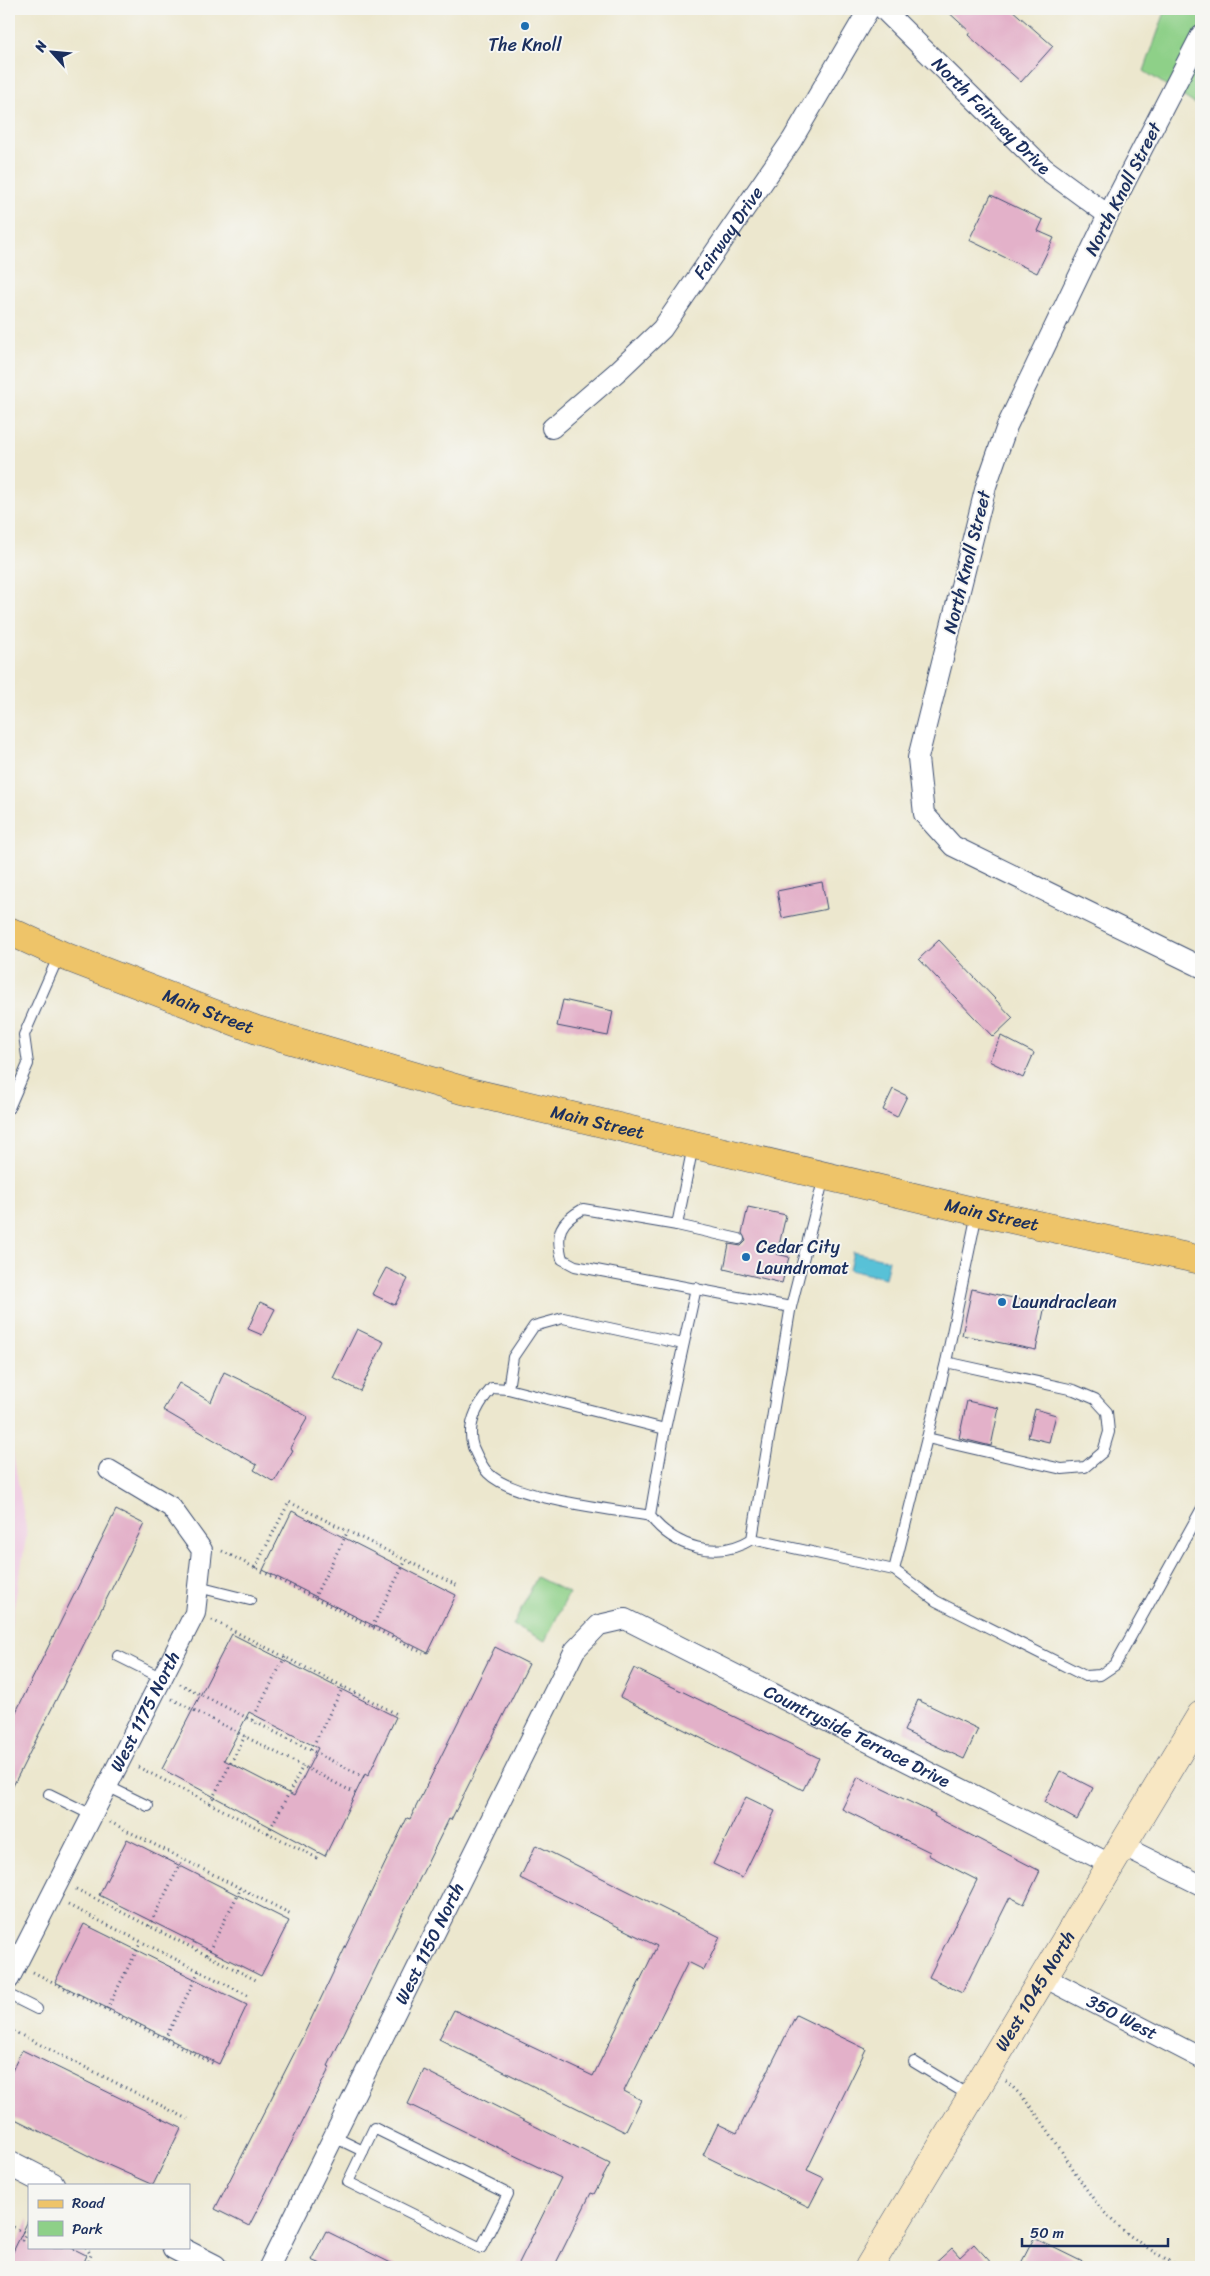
<svg xmlns="http://www.w3.org/2000/svg" width="1210" height="2276" viewBox="0 0 1210 2276" font-family="Sriracha,sans-serif">
<rect width="100%" height="100%" fill="#f6f6f2"/>
<filter id="ink" filterUnits="userSpaceOnUse"><feTurbulence type="fractalNoise" baseFrequency=".02" numOctaves="2"/><feDisplacementMap in="SourceGraphic" scale="10" xChannelSelector="R" yChannelSelector="G"/><feConvolveMatrix kernelMatrix="1 2 1 2 8 2 1 2 1" color-interpolation-filters="sRGB"/></filter>
<filter id="wash" filterUnits="userSpaceOnUse"><feTurbulence type="fractalNoise" baseFrequency=".0096" numOctaves="4" result="noise"/><feDisplacementMap in="SourceGraphic" scale="20" xChannelSelector="R" yChannelSelector="G"/><feGaussianBlur stdDeviation="1.12" result="paint"/><feColorMatrix in="noise" values="0 0 0 0 0 0 0 0 0 0 0 0 0 0 0 0 0 1.4 0 .05"/><feComposite in="paint" operator="in"/></filter>
<g filter="url(#wash)">
<rect width="100%" height="100%" fill="#ece7ce"/>
<polygon fill="#f0d0e4" points="9,1430 27,1533 9,1637"/>
<g fill="#8ed088" stroke="#548073">
<polygon points="1166,9 1201,9 1201,108 1144,71"/>
<polygon points="537,1577 569,1593 545,1641 513,1625"/>
</g>
<polygon fill="#59c1d7" stroke="#3a789a" points="853,1252 889,1260 885,1278 849,1270"/>
<g id="blocks">
<g fill="#e3b1c9" fill-rule="evenodd">
<polygon points="945,9 1011,9 1053,46 1021,82 968,35 970,32"/>
<polygon points="991,195 1043,220 1038,231 1054,238 1037,273 969,240"/>
<polygon points="822,882 827,909 782,918 777,891"/>
<polygon points="939,940 1013,1018 993,1037 919,959"/>
<polygon points="563,1000 613,1011 608,1036 557,1026"/>
<polygon points="1001,1036 1034,1053 1023,1078 989,1061"/>
<polygon points="893,1089 907,1096 897,1117 883,1110"/>
<polygon points="748,1207 786,1215 777,1254 789,1257 782,1283 724,1269 729,1244 741,1246 746,1241 742,1233"/>
<polygon points="386,1268 408,1279 395,1305 372,1294"/>
<polygon points="972,1289 1045,1305 1036,1350 962,1335"/>
<polygon points="260,1302 275,1309 262,1335 248,1329"/>
<polygon points="357,1329 384,1342 360,1391 333,1378"/>
<polygon points="224,1372 263,1391 308,1417 290,1448 293,1450 274,1482 254,1470 257,1465 163,1410 179,1383 211,1402"/>
<polygon points="967,1401 999,1408 991,1446 959,1438"/>
<polygon points="1035,1409 1056,1415 1049,1442 1028,1437"/>
<polygon points="116,1510 144,1524 9,1794 9,1726"/>
<polygon points="292,1511 456,1595 428,1653 263,1570"/>
<path d="M232,1634L396,1717L368,1776L365,1774L325,1856L162,1769ZM249,1712L318,1748L294,1796L224,1760Z"/>
<polygon points="495,1647 529,1664 451,1820 449,1819 421,1876 328,2066 330,2067 249,2226 215,2209 304,2034 379,1876 407,1818 410,1819"/>
<polygon points="634,1668 819,1758 803,1790 620,1697"/>
<polygon points="918,1700 978,1729 964,1759 904,1731"/>
<polygon points="1060,1771 1093,1788 1077,1820 1044,1802"/>
<polygon points="858,1777 935,1814 934,1816 1040,1871 1024,1904 1010,1897 962,1993 929,1977 977,1880 928,1855 930,1852 842,1809"/>
<polygon points="746,1797 775,1811 742,1878 713,1864"/>
<polygon points="127,1839 289,1921 261,1976 99,1895"/>
<polygon points="536,1845 720,1937 704,1970 688,1962 624,2091 641,2100 625,2132 439,2039 454,2010 593,2076 657,1946 520,1878"/>
<polygon points="84,1924 247,2005 219,2064 55,1982"/>
<polygon points="796,2015 866,2049 807,2170 824,2178 809,2207 703,2155 718,2124 737,2133"/>
<polygon points="22,2050 181,2128 153,2185 97,2160 9,2116 9,2077"/>
<polygon points="424,2070 610,2164 594,2194 591,2193 554,2267 517,2267 561,2178 408,2104"/>
<polygon points="29,2219 29,2247 70,2247 86,2255 81,2267 9,2267 9,2260"/>
<polygon points="326,2231 399,2267 327,2267 311,2260"/>
<polygon points="1034,2238 1093,2267 1019,2267"/>
<polygon points="974,2244 995,2267 931,2267 952,2248 960,2257"/>
</g>
</g>
</g>
<g filter="url(#ink)">
<use href="#blocks" fill-opacity="0" stroke="#3a4b6f" stroke-width="1"/>
<g fill="none" stroke-linecap="round" stroke-linejoin="round">
<defs>
<g id="service">
<polyline points="9,1108 28,1064 24,1035 59,955"/>
<path d="M693,1146L677,1225L583,1209C560,1222 555,1232 562,1259L575,1266L791,1307"/>
<polyline points="824,1177 790,1311 752,1539 894,1570"/>
<polyline points="977,1213 946,1362 894,1570 936,1601 1085,1676 1100,1675 1115,1665 1201,1510"/>
<polyline points="677,1225 739,1239"/>
<path d="M696,1288L665,1429L650,1516C674,1547 717,1561 752,1539"/>
<path d="M508,1389L492,1388C478,1404 466,1425 473,1447C477,1456 481,1466 488,1473C513,1499 612,1509 650,1516"/>
<polyline points="665,1429 508,1389 513,1357 534,1326 563,1318 683,1344"/>
<polyline points="927,1438 1062,1469 1085,1467 1103,1452 1109,1432 1107,1412 1095,1399 1074,1390 946,1362"/>
<polyline points="198,1587 250,1600"/>
<polyline points="118,1656 162,1678"/>
<polyline points="107,1786 148,1806"/>
<polyline points="49,1794 92,1815"/>
<polyline points="9,1995 37,2009"/>
<polyline points="914,2062 970,2096"/>
<polygon points="374,2128 508,2194 481,2248 348,2182"/>
<polyline points="334,2137 363,2151"/>
</g>
<g id="minor">
<path id="s1" d="M883,9L1044,168L1108,215"/>
<polyline points="1201,35 1108,215 1007,426 986,486 918,758 924,814 953,846 1201,967"/>
<path id="s2" d="M552,428L618,371L662,329L792,140L869,9"/>
<polyline points="1122,1846 1201,1885"/>
<path id="s3" d="M1042,1976L1201,2058"/>
<path id="s4" d="M9,1979L195,1613L202,1550L171,1507L109,1470"/>
<path id="s5" d="M269,2267L575,1650L599,1625L625,1619L1112,1865"/>
</g>
<g id="tertiary">
<polyline points="9,2163 52,2185"/>
<polyline points="175,2247 214,2267"/>
</g>
<g id="secondary">
<path id="s6" d="M869,2267C979,2083 1091,1899 1201,1715"/>
</g>
<g id="primary">
<path id="s7" d="M9,931L64,956L257,1030L462,1090L978,1212L1201,1260"/>
</g>
</defs>
<use href="#service" stroke="#3a4b6f" stroke-width="12"/>
<use href="#minor" stroke="#3a4b6f" stroke-width="22"/>
<use href="#tertiary" stroke="#3a4b6f" stroke-width="27"/>
<use href="#secondary" stroke="#3a4b6f" stroke-width="29"/>
<use href="#primary" stroke="#3a4b6f" stroke-width="29"/>
<g stroke="#3a4b6f" stroke-width="3" stroke-dasharray="1 4" stroke-linecap="butt">
<polyline points="222,1551 423,1653"/>
<polyline points="255,1568 289,1502 458,1586"/>
<polyline points="314,1598 348,1531"/>
<polyline points="212,1620 397,1714"/>
<polyline points="372,1627 406,1560"/>
<polyline points="180,1684 364,1777"/>
<polyline points="172,1699 355,1793"/>
<polyline points="252,1720 285,1657"/>
<polyline points="311,1750 343,1687"/>
<polyline points="138,1767 319,1859"/>
<polyline points="210,1803 245,1736"/>
<polyline points="110,1822 291,1914"/>
<polyline points="268,1833 303,1766"/>
<polyline points="76,1889 256,1980"/>
<polyline points="68,1905 249,1996"/>
<polyline points="149,1926 183,1859"/>
<polyline points="207,1955 241,1888"/>
<polyline points="33,1972 214,2064"/>
<polyline points="107,2009 141,1942"/>
<polyline points="9,2029 188,2119"/>
<polyline points="165,2039 199,1971"/>
<path d="M1006,2081C1045,2115 1067,2165 1098,2205C1120,2232 1150,2251 1181,2267"/>
<polyline points="9,2225 26,2233 29,2229"/>
<polyline points="22,2241 26,2233"/>
<polyline points="86,2247 91,2255 86,2267"/>
<polyline points="73,2249 74,2247"/>
</g>
<use href="#service" stroke="#fff" stroke-width="10"/>
<use href="#minor" stroke="#fff" stroke-width="20"/>
<use href="#tertiary" stroke="#fff" stroke-width="25"/>
<use href="#secondary" stroke="#f8e7c3" stroke-width="28"/>
<use href="#primary" stroke="#eec469" stroke-width="28"/>
</g>
</g>
<g fill="#1f6fb2" stroke="#f6f6f2" stroke-width="2">
<circle cx="525" cy="26" r="5"/>
<circle cx="746" cy="1257" r="5"/>
<circle cx="1002" cy="1302" r="5"/>
</g>
<g text-anchor="middle" dominant-baseline="central" stroke-width="4" stroke-linejoin="round" paint-order="stroke">
<g font-size="18" fill="#1b2f5e" stroke="#f6f6f2" text-anchor="start">
<text x="525" y="45" text-anchor="middle">The Knoll</text>
<text x="756" y="1247">Cedar City<tspan x="756" dy="21">Laundromat</tspan></text>
<text x="1012" y="1302">Laundraclean</text>
</g>
<g font-size="18" fill="#1b2f5e" stroke="#f6f6f2">
<text stroke="none"><textPath href="#s1" startOffset="152">North Fairway Drive</textPath></text>
<text transform="translate(1123 189) rotate(-63)">North Knoll Street</text>
<text stroke="none"><textPath href="#s2" startOffset="265">Fairway Drive</textPath></text>
<text transform="translate(967 562) rotate(-76)">North Knoll Street</text>
<text stroke="none"><textPath href="#s7" startOffset="215">Main Street</textPath></text>
<text stroke="none"><textPath href="#s7" startOffset="620">Main Street</textPath></text>
<text stroke="none"><textPath href="#s7" startOffset="1025">Main Street</textPath></text>
<text stroke="none"><textPath href="#s4" startOffset="300">West 1175 North</textPath></text>
<text stroke="none"><textPath href="#s5" startOffset="1010">Countryside Terrace Drive</textPath></text>
<text stroke="none"><textPath href="#s5" startOffset="361">West 1150 North</textPath></text>
<text stroke="none"><textPath href="#s6" startOffset="322">West 1045 North</textPath></text>
<text stroke="none"><textPath href="#s3" startOffset="90">350 West</textPath></text>
</g>
</g>
<rect width="1210" height="2276" fill="none" stroke="#f6f6f2" stroke-width="30"/>
<rect x="28" y="2184" width="162" height="65" fill="#f6f6f2" stroke="#9ea6b7"/>
<rect x="38" y="2200" width="25" height="8" fill="#eec469" stroke="#9ea6b7"/>
<text x="72" y="2208" font-size="15" fill="#1b2f5e">Road</text>
<rect x="38" y="2221" width="25" height="15" fill="#8ed088" stroke="#9ea6b7"/>
<text x="72" y="2234" font-size="15" fill="#1b2f5e">Park</text>
<g transform="translate(52 52) rotate(297)" stroke="#f6f6f2" stroke-width="4" paint-order="stroke">
<path d="M0-4L9 19L0 12L-9 19Z" fill="#1b2f5e"/>
<text y="-8" font-size="14" font-weight="bold" text-anchor="middle" fill="#1b2f5e">N</text>
</g>
<path d="M1022 2238v8h146v-8" fill="none" stroke="#1b2f5e" stroke-width="2.5"/>
<text x="1030" y="2238" font-size="15" fill="#1b2f5e" stroke="#f6f6f2" stroke-width="4" paint-order="stroke">50 m</text>
</svg>
